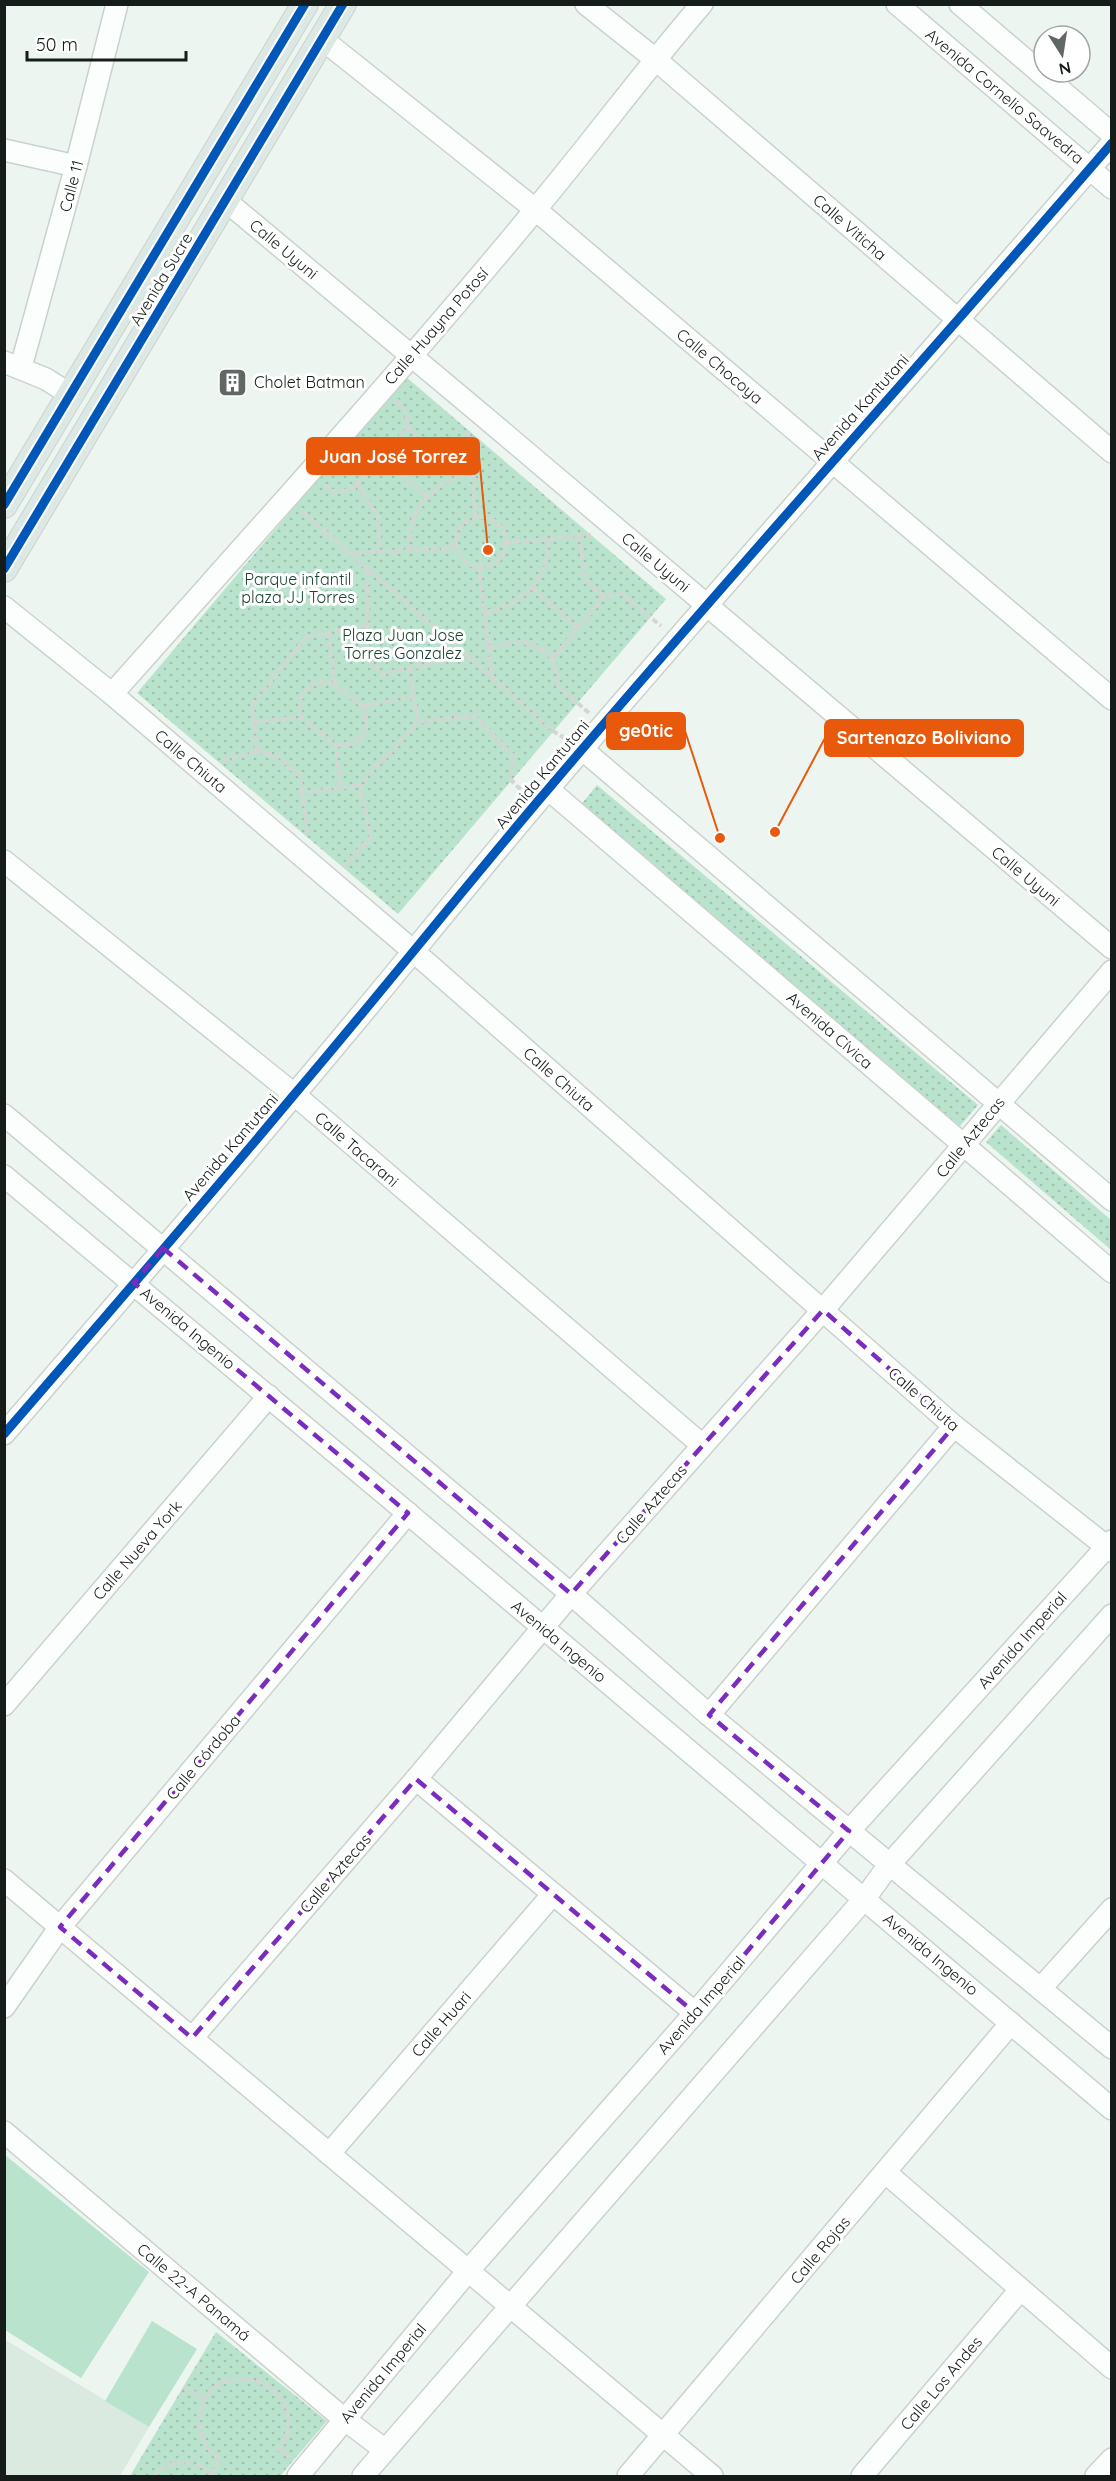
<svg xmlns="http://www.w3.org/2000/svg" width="1116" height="2481" viewBox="0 0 1116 2481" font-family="Quicksand,sans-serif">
<defs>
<pattern id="park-dots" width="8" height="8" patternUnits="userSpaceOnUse" patternTransform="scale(1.5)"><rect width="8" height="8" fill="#bae3ce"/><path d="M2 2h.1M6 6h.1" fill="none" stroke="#9fc2b0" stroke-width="1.8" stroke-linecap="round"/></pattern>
</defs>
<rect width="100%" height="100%" fill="#ecf5f0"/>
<polygon fill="#daeae1" points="4,2339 149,2427 120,2476 5,2476"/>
<g fill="#bae3ce">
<polygon points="5,2155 149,2272 81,2378 5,2330"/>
<polygon points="152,2321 197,2349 149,2427 105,2401"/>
</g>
<g fill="url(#park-dots)">
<polygon points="405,376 666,599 398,914 137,693"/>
<polygon points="597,785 978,1105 960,1126 579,807"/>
<polygon points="1001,1125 1111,1220 1111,1250 986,1142"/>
<polygon points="216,2332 327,2421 280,2476 130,2476"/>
</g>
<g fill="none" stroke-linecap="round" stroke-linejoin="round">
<defs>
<g id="minor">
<polyline points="586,4 655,59 1112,452"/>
<polyline points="897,4 1112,188"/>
<polyline points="960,4 1112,134"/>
<polyline points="322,39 536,210 1112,699"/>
<polyline points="4,150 76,166"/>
<polyline points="226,201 481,414 1112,948"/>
<polyline points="4,362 46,379 71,395"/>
<polyline points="21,367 76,166 117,4"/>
<polyline points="4,607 112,694 412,950 954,1426 1112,1551"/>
<path d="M112,694C254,534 399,375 535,210C592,142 644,71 702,4"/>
<polyline points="582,749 1112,1200"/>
<polyline points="548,789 1112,1272"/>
<polyline points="4,861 295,1095 702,1445"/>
<polyline points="4,1115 571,1594 709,1715 1112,2048"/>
<polyline points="4,1176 391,1499 1112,2109"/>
<path d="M4,1434C101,1322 198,1210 293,1096C380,994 463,889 550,787C734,570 926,359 1112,143"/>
<polyline points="4,1705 269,1396"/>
<polyline points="709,1715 954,1426"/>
<polyline points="416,1779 695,2013"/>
<polyline points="4,1880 712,2476"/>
<polyline points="1041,1988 1112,1909"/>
<polyline points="4,2007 60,1927 408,1513"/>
<polyline points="192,2038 416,1779 571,1594 823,1310 1112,971"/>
<polyline points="4,2132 344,2419 385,2450"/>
<polyline points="329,2154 553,1894"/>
<polyline points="885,2172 1112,2368"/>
<polyline points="298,2476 468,2271 695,2013 849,1831 1112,1541"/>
<polyline points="363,2476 865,1898 889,1865 1112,1615"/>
<polyline points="628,2476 1011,2023"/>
<polyline points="862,2476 1020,2290"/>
<polyline points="1096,2476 1112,2459"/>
</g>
<g id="major">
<polyline points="4,505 305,4"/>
<polyline points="4,569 343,4"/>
</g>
</defs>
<use href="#minor" stroke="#cbd2ce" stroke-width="24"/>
<use href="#major" stroke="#ced2d0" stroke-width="28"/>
<g stroke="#d3d6d5" stroke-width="4" stroke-dasharray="6 3" stroke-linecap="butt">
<polyline points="408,425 423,445 435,449 470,446"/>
<polyline points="468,431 476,517"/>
<polyline points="381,457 427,497"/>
<polyline points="357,484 378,518 380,551"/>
<path d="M325,486L331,491C337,491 345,492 350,489C358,484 406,433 407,426C409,416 403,407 397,400"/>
<polyline points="302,511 553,731 566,739"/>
<circle cx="481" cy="542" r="25"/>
<polyline points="579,536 586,581 604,597"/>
<polyline points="505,543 591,535"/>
<path d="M410,550C404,513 436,477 472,475"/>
<polyline points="351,553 455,548"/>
<polyline points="479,567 492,677"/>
<polyline points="368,570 367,658 383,674 466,656"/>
<polyline points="532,588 578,627"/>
<path d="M485,612C520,608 552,576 548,539"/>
<polyline points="328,633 335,685 363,706 414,697"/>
<path d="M488,647C520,642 526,636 553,658"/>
<polyline points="409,668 418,722"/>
<polyline points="589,713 558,686 553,658 604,597 622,594 661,626"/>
<path d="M301,717C298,699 302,688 320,681L335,685"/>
<polyline points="254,722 301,717 336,745 340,788"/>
<path d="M336,745C366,742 370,735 363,706"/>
<polyline points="257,751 275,755 300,776 302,793"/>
<polyline points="223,761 257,751 252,705 306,637 367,625"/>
<polyline points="308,833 302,793 360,785"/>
<polyline points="343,867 371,837 360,785 418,722 475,716 513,756 511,780 522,791"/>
<polyline points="183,2387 206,2399"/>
<path d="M211,2474L220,2460C206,2447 198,2435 200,2416C206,2350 320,2379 280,2450L290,2457"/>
<path d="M155,2476C170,2458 198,2458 213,2476"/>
</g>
<use href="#minor" stroke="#fcfefd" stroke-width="21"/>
<use href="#major" stroke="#dbe8e3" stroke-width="26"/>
<defs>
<g id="cycleway">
<polyline points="4,505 305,4"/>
<polyline points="4,569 343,4"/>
<path d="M4,1434C101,1322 198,1210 293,1096C380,994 463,889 550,787C734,570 926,359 1112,143"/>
</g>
</defs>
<use href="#cycleway" stroke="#fff" stroke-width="13"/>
<use href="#cycleway" stroke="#0057b8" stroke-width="9"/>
</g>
<path fill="none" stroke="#7b2cbf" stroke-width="4.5" stroke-dasharray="12 8" stroke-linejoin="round" d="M163,1248L571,1594L823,1310L954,1426L709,1715L849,1831L695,2013L416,1779L192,2038L60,1927L408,1513L134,1283Z"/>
<defs>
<symbol id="building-square" viewBox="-11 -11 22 22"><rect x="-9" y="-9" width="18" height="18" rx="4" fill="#616864" stroke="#fff"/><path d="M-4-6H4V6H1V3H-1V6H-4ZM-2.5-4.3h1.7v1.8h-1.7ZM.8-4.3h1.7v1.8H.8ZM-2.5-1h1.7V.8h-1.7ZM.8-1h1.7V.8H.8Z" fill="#fff"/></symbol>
</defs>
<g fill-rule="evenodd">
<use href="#building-square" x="216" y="366" width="33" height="33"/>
</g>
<g text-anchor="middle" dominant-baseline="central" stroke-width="6" stroke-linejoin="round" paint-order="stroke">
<g font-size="16" fill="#161c19" stroke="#fff">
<text transform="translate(1005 96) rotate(40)">Avenida Cornelio Saavedra</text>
<text transform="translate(71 186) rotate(-75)">Calle 11</text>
<text transform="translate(850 227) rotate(41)">Calle Viticha</text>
<text transform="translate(284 249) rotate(40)">Calle Uyuni</text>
<text transform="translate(161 279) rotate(-59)">Avenida Sucre</text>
<text transform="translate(436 326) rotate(-49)">Calle Huayna Potosí</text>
<text transform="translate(720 366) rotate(40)">Calle Chocoya</text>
<text transform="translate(860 407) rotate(-48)">Avenida Kantutani</text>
<text transform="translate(656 562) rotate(40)">Calle Uyuni</text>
<text transform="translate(191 761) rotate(40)">Calle Chiuta</text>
<text transform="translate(542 774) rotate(-50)">Avenida Kantutani</text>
<text transform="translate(1026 876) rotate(40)">Calle Uyuni</text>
<text transform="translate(830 1030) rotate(41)">Avenida Cívica</text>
<text transform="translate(559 1079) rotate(41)">Calle Chiuta</text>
<text transform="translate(970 1137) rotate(-51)">Calle Aztecas</text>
<text transform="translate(230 1147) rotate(-49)">Avenida Kantutani</text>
<text transform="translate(357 1149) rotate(41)">Calle Tacarani</text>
<text transform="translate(188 1328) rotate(40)">Avenida Ingenio</text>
<text transform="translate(924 1399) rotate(41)">Calle Chiuta</text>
<text transform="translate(651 1504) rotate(-49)">Calle Aztecas</text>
<text transform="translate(137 1550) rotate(-49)">Calle Nueva York</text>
<text transform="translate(1022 1640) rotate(-48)">Avenida Imperial</text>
<text transform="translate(559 1641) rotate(40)">Avenida Ingenio</text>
<text transform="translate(203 1757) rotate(-50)">Calle Córdoba</text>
<text transform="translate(335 1873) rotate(-49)">Calle Aztecas</text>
<text transform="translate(931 1954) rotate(40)">Avenida Ingenio</text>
<text transform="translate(701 2005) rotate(-49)">Avenida Imperial</text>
<text transform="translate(441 2024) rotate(-49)">Calle Huari</text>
<text transform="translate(820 2250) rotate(-50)">Calle Rojas</text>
<text transform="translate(194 2292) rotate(40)">Calle 22-A Panamá</text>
<text transform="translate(383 2373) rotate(-50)">Avenida Imperial</text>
<text transform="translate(941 2383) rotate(-50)">Calle Los Andes</text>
</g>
<g font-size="16" fill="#161c19" stroke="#fff" text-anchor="start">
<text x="254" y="382">Cholet Batman</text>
</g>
<g font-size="16" fill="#1a4331" stroke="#fff">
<text x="298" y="579">Parque infantil<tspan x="298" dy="18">plaza JJ Torres</tspan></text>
<text x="403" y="635">Plaza Juan Jose<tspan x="403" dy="18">Torres Gonzalez</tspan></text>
</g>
</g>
<path fill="none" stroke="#e8590c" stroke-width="2" d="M488 550L479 456M720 838L685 731M775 832L825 738"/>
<g fill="#e8590c" stroke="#fff" stroke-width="2">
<circle cx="488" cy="550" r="6"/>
<circle cx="720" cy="838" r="6"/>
<circle cx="775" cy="832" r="6"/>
</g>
<g fill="#e8590c" stroke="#e8590c" stroke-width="2">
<rect x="307" y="438" width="172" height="36" rx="6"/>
<rect x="607" y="713" width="78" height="36" rx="6"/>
<rect x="825" y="720" width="198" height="36" rx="6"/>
</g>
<g font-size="18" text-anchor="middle" font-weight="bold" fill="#fff">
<text x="393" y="463">Juan José Torrez</text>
<text x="646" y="737">ge0tic</text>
<text x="924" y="744">Sartenazo Boliviano</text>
</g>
<rect width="1116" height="2481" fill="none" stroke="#161c19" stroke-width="12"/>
<g transform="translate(1062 54) rotate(168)"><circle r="28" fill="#ffffff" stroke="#a2a4a3" stroke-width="1.5"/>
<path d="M0-4.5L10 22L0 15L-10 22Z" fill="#616864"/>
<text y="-9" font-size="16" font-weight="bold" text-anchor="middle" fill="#161c19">N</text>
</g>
<path d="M27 51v9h159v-9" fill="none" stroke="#161c19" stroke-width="3"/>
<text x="36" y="51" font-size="18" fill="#161c19" stroke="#ffffff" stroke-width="4.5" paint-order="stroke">50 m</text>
</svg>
